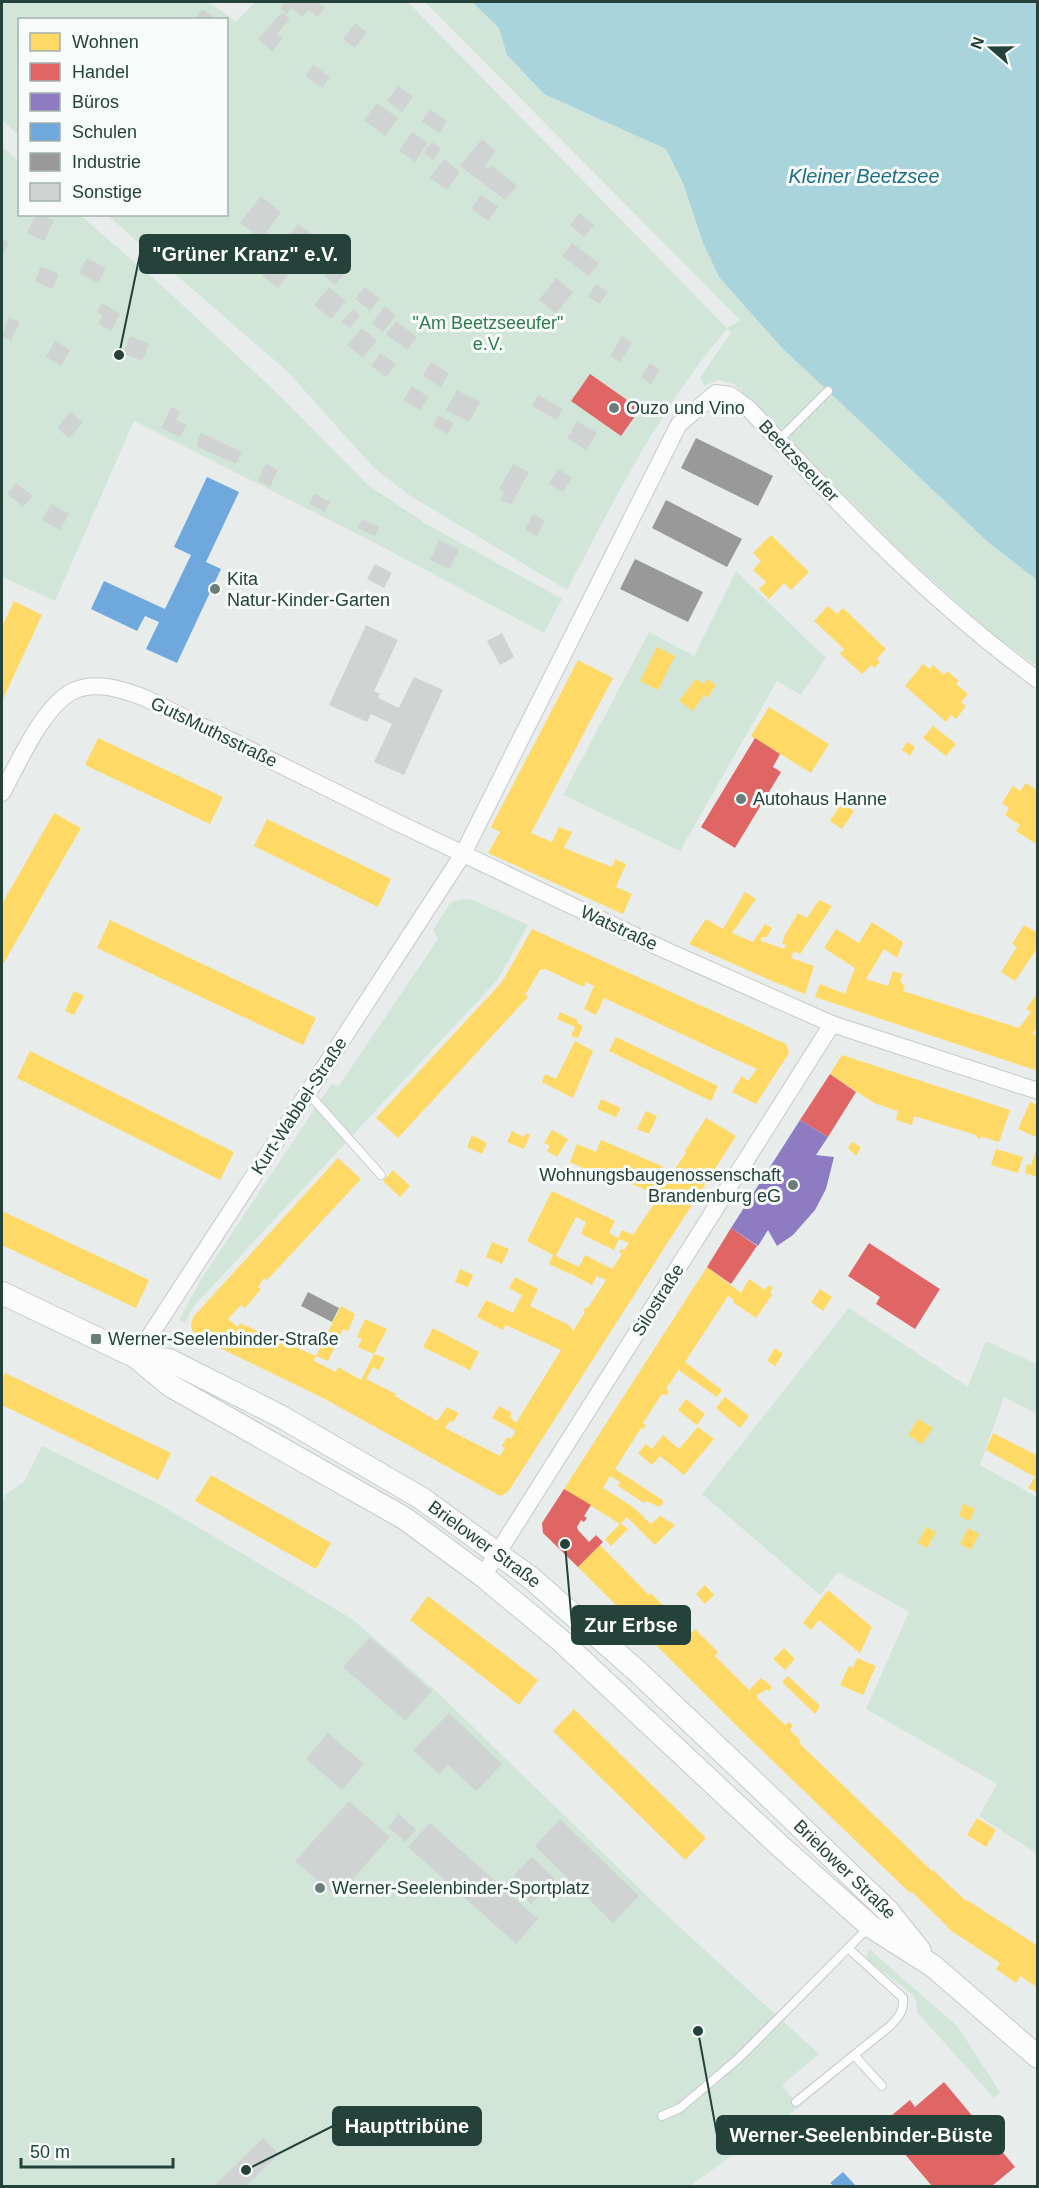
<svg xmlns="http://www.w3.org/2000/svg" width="1039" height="2188" viewBox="0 0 1039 2188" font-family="Helvetica,sans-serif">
<rect width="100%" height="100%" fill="#e8edeb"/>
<g fill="#d1e6d8">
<path d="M2,2H209L236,22L255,2H408L727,328L740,320L425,2H472L499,28L507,55L544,94L666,149L683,183L703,243L719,277L783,349L828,391L989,543L1037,580V666L993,635L896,547L734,384L718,380L704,386L700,378L731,332L727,329C660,407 615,499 567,590L409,495L374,468L287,371L107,215L226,214V20H20L19,136L2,120Z"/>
<polygon points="2,146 19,162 20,214 80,215 170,293 278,394 368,485 425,523 562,599 544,633 373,542 134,421 55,601 2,577"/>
<polygon points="736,571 826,658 801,695 777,681 680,851 563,795 649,632 694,656"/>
<polygon points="462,899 473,900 528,925 498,979 193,1307 185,1323 179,1320 202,1278 332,1083 338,1087 438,939 433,930 451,902"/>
<polygon points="849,1308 968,1387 986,1341 1037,1364 1037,1414 1004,1397 980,1465 1037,1497 1037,1854 979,1816 997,1784 866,1709 909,1612 838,1572 820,1595 702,1494"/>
<polygon points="42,1446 159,1504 352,1619 435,1690 674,1922 819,2054 782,2085 799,2107 690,2186 2,2186 2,1503 6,1494 24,1482"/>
<polygon points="869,1949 958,2027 1000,2092 994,2098 917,2012 917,2003 913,1995 866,1958"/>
</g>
<polygon fill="#a9d4db" points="472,2 1037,2 1037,580 989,543 828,391 783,349 719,277 703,243 683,183 666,149 544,94 507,55 499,28"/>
<g fill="#ffd966">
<polygon points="771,535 809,572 791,590 784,583 769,599 759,589 766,582 753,570 761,561 753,553"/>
<polygon points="14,601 42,615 2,701 2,627"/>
<polygon points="828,606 837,614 843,608 886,649 877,659 880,662 874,668 871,665 862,674 840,654 844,649 814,621"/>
<polygon points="657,647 675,656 658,690 640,681"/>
<polygon points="578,660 613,678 531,833 552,842 559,827 572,832 564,848 612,867 615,859 626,864 616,887 632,894 623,914 488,853 500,832 491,827"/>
<polygon points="923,664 930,669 933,665 944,675 947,671 959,681 956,684 968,694 961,702 966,706 956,719 951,715 946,722 905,686"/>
<polygon points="696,679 704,684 707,679 716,685 707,698 704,695 693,711 679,701"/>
<polygon points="769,707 829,744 811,773 751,736"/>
<polygon points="933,726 956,744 946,756 923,738"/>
<polygon points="98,738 223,797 210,824 85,765"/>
<polygon points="907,742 915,747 910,756 902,750"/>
<polygon points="1026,783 1038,791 1038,845 1016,831 1020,825 1005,815 1009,808 1002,803 1013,786 1020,791"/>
<polygon points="842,803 854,811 842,829 830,821"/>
<polygon points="54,813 81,828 2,966 2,904"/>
<polygon points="267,819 391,879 378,907 254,846"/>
<polygon points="745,892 756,899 732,933 753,942 765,924 772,928 767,937 761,937 761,941 784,949 786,945 782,944 785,935 798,913 807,918 819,900 832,906 800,954 794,951 791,958 814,966 805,994 772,981 689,944 706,919 723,929"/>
<polygon points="110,920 316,1018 303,1045 97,948"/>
<polygon points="872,922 903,942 897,958 884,949 866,979 888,986 893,971 903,974 900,981 905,987 903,991 1019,1028 1031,1012 1026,1009 1038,992 1038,1027 1032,1034 1038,1035 1038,1071 815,997 820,984 845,994 855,968 824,948 836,929 859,943"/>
<polygon points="1024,925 1038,933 1038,947 1015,981 1001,972 1017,947 1012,944"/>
<polygon points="532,929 786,1044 789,1053 756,1104 732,1092 742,1076 748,1081 757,1069 604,998 596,1015 584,1009 594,986 586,982 584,987 545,969 540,970 525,995 529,996 398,1138 376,1118 502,982"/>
<polygon points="74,991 84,996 74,1015 65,1011"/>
<polygon points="560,1012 578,1020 577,1023 583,1026 578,1038 571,1036 575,1027 557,1019"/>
<polygon points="616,1037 718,1086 711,1101 609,1051"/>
<polygon points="575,1041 593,1051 573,1098 542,1082 545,1074 556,1079"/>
<polygon points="30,1051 234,1152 220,1180 17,1078"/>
<polygon points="842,1055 1010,1110 999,1142 983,1137 978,1139 976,1135 914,1116 912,1125 896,1120 898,1111 874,1103 830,1074"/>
<polygon points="601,1099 621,1108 616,1117 597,1109"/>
<polygon points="1030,1102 1038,1105 1038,1138 1018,1129"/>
<polygon points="646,1111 657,1116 649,1134 637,1129"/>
<polygon points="706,1118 736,1136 508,1492 500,1496 325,1399 197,1337 192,1330 191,1324 194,1316 338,1158 361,1179 267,1280 264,1278 258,1287 261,1289 245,1308 241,1305 228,1319 238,1327 240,1323 262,1333 259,1337 268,1341 271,1335 289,1344 291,1342 298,1345 297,1348 316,1356 341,1306 355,1314 348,1331 343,1329 328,1361 316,1356 314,1361 336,1372 338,1367 361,1380 374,1354 385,1358 379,1370 373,1367 366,1379 396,1394 395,1396 437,1421 447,1407 459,1413 453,1422 450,1421 445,1428 500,1456 505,1448 502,1446 507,1437 511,1439 516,1431 492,1418 499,1406 512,1413 510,1417 516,1423 561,1350 506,1325 503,1330 477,1317 486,1300 513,1313 522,1295 509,1288 515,1277 538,1289 530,1306 569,1325 573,1331 585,1312 583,1311 586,1307 588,1308 606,1280 597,1276 592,1285 571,1274 575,1265 579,1267 585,1255 612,1269 622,1254 619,1252 622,1249 624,1250 629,1243 619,1239 614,1250 581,1234 586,1222 576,1217 556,1256 575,1265 570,1274 549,1264 553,1255 527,1241 552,1191 615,1221 609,1233 618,1238 622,1230 633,1235 660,1195 660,1191 657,1190 650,1192 609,1174 607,1179 570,1162 577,1144 596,1152 601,1140 662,1166 670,1176 686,1153 685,1151"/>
<polygon points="552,1130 568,1139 557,1157 547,1151 550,1146 544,1143"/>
<polygon points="512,1131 524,1137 526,1133 530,1135 524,1149 507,1142"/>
<polygon points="472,1135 487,1143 482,1154 467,1147"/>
<polygon points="852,1142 861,1147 856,1156 848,1148"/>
<polygon points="1037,1148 1038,1148 1038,1177 1025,1173 1027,1164 1031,1165"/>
<polygon points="996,1149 1023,1157 1018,1173 991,1165"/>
<polygon points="393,1170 410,1186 400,1197 383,1181"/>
<polygon points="2,1211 149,1280 136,1308 2,1245"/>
<polygon points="492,1242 509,1249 502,1264 486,1257"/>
<polygon points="707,1267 741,1293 749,1279 765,1290 769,1285 773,1288 770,1292 772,1295 756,1318 734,1303 733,1299 728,1296 685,1362 722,1390 717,1397 681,1372 679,1369 666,1389 669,1391 667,1396 664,1394 661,1395 643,1423 646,1425 643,1429 641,1428 615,1469 664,1501 660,1507 646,1501 644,1503 618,1486 620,1482 610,1476 603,1488 633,1507 651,1524 660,1516 675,1525 655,1545 627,1517 621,1523 628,1529 611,1546 605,1539 620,1524 564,1489"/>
<polygon points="460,1269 473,1275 468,1287 455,1282"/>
<polygon points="820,1289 832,1297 823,1311 811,1302"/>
<polygon points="365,1319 387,1329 374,1354 358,1347 362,1339 357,1337"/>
<polygon points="433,1328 479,1352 470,1370 423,1347"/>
<polygon points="775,1348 783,1354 775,1366 767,1361"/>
<polygon points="5,1373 171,1453 158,1480 2,1405 2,1380"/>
<polygon points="725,1397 749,1416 740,1428 716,1408"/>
<polygon points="686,1399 705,1414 697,1425 678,1410"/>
<polygon points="918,1419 933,1428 922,1444 908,1435"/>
<polygon points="698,1427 714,1439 684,1475 660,1456 652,1465 638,1453 646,1444 652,1449 663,1435 679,1449"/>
<polygon points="993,1433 1038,1456 1038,1472 1035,1477 1038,1478 1038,1493 1028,1488 1035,1477 986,1450"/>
<polygon points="211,1475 331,1543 316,1569 195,1501"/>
<polygon points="963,1504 975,1509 970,1521 959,1516"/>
<polygon points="926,1527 936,1532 927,1548 918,1543"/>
<polygon points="968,1528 979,1534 971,1550 960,1544"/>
<polygon points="600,1545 649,1595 651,1593 674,1617 676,1616 684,1627 692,1632 695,1629 718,1652 715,1656 749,1690 761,1678 770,1685 772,1688 769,1691 766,1689 762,1693 758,1693 757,1698 785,1725 789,1722 793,1726 790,1730 801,1741 799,1743 932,1871 933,1870 966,1901 967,1900 1038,1946 1038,1988 1020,1976 1016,1983 996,1969 1000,1963 947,1928 948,1927 912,1892 910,1893 751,1740 578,1567"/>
<polygon points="705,1585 714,1595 705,1604 696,1594"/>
<polygon points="828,1590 872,1627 860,1653 819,1620 811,1630 803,1623"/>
<polygon points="428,1596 538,1680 519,1705 410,1620"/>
<polygon points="784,1648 795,1659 785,1670 773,1659"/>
<polygon points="857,1658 876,1666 863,1695 840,1685 849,1666 853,1668"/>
<polygon points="788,1676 820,1706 815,1714 782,1682"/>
<polygon points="574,1709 706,1838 685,1860 553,1731"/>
<polygon points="977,1818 996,1830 986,1847 967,1835"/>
</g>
<g fill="#e06666">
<polygon points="590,374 640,409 621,436 571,401"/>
<polygon points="755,738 780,754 773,767 781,772 735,848 701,827"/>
<polygon points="830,1074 856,1092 828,1137 800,1120"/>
<polygon points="731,1228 757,1246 731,1284 707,1267"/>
<polygon points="869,1243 940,1289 915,1329 876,1304 880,1297 848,1276"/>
<polygon points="564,1489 591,1505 584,1516 587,1518 584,1522 581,1520 577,1527 578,1530 589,1542 596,1535 603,1542 578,1567 543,1533 542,1523"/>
<polygon points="944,2082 1015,2167 992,2186 932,2186 880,2125 910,2100 915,2107"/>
</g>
<polygon fill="#8e7cc3" points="800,1120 828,1137 816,1155 834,1157 826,1189 815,1210 793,1235 777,1246 768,1230 758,1246 731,1228"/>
<g fill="#6fa8dc">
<polygon points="207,477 239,492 206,562 221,569 177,663 146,649 159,622 145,616 137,631 91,609 104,581 165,609 191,555 174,547"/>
<polygon points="843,2172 856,2186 834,2186 830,2183"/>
</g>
<g fill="#999">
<polygon points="696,438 773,476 758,506 681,468"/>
<polygon points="666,500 742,539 727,567 652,528"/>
<polygon points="635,559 703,592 688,622 620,589"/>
<polygon points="308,1292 339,1308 332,1322 301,1306"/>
</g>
<g fill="#cfd4d2">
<polygon points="286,2 317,2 325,8 317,17 309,10 302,17 292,8 287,14 280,8"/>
<polygon points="202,9 218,20 195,20"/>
<polygon points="282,12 290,19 277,34 282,39 272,51 258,39"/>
<polygon points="355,23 367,32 355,48 343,39"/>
<polygon points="313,65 330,77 322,88 305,76"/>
<polygon points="398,86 413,97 402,112 387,101"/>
<polygon points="377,103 398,118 385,136 364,120"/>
<polygon points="430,109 447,121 439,133 422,121"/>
<polygon points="412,132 428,143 415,162 399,151"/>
<polygon points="482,139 496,151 485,166 489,169 492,166 517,186 505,200 460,166"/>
<polygon points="432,142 441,149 433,160 423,153"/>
<polygon points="444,159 460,172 447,190 430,178"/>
<polygon points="481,195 498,207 488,221 471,209"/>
<polygon points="261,196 281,212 261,239 240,223"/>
<polygon points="579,213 594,225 584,237 570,225"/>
<polygon points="36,214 42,214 54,220 44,241 27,233"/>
<polygon points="298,224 319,239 305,258 284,242"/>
<polygon points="2,239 9,242 2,258"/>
<polygon points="572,243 599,263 589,276 562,256"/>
<polygon points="87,258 106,268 98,283 79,273"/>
<polygon points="272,263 288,275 278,288 262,276"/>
<polygon points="334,263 346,272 335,285 324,276"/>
<polygon points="41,266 59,274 52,289 35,281"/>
<polygon points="556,278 573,292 556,314 539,300"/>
<polygon points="596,284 608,292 600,304 588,296"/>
<polygon points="329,287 346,301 331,319 314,305"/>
<polygon points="365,287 380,299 370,311 355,299"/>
<polygon points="102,303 120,314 111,331 98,324 103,315 97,312"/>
<polygon points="385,306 396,315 383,332 372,323"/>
<polygon points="353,309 360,315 350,328 342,322"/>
<polygon points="9,317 20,322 11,341 2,336"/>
<polygon points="396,321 417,337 407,350 386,334"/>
<polygon points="362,328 377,341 363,358 347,345"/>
<polygon points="130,336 149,344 142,361 123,353"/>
<polygon points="622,336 632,343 620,362 610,356"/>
<polygon points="55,341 70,350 61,366 46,357"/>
<polygon points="380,353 396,364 386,377 371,366"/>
<polygon points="431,362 449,373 441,387 423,376"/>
<polygon points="650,363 660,370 651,384 641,377"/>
<polygon points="412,386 429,397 420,410 403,400"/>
<polygon points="457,390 480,402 469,422 446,410"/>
<polygon points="538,395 563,409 557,420 532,406"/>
<polygon points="171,407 180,411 176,420 187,425 180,437 161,428"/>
<polygon points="70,412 83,422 69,438 57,428"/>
<polygon points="438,415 454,423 448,434 433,426"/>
<polygon points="577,421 597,433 586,450 567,438"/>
<polygon points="201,433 242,452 236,464 196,446"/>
<polygon points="266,464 278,470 270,487 258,481"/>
<polygon points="513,464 529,472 511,505 500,500 504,492 499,489"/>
<polygon points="558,469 572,477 563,492 549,484"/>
<polygon points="16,483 33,496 23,507 7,494"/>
<polygon points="314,494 330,502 325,512 309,504"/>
<polygon points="51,504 69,514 60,530 42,520"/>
<polygon points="533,514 545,521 537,536 525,530"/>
<polygon points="362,519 379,527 375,536 358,528"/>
<polygon points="439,540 459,549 450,569 430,560"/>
<polygon points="375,564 392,573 384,588 367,579"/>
<polygon points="366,625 398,640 374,691 380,694 378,698 399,708 414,677 443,690 404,775 374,762 392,724 371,714 367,722 329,705"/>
<polygon points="502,633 514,657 500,665 487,641"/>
<polygon points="370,1637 432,1691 405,1721 343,1667"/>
<polygon points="449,1713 502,1764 476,1791 448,1765 439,1774 413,1750"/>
<polygon points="328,1733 364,1764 342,1790 306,1759"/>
<polygon points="349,1801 390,1837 337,1897 295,1861"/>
<polygon points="399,1814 416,1830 405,1842 388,1827"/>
<polygon points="560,1819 639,1896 613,1923 535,1846"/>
<polygon points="430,1823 538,1919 516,1944 408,1847"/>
<polygon points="532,1857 555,1879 531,1904 508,1882"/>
<polygon points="263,2138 279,2154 246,2186 214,2186"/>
</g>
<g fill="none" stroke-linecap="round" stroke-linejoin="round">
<defs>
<g id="service">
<polyline points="779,440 828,391"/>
<polyline points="307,1092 381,1175"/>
<polyline points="854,2055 882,2086"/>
<path d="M796,2102L890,2026C899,2017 904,2011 903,1998L848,1948"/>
<polyline points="662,2116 680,2108 739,2058 869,1927"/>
</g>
<g id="minor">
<path d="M2,793C18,764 43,706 73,691C96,680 124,690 145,698L394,821L665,950L832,1024L1038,1091"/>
<path d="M136,1357L463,854L679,424L716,393L730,395L748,408C839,505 930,601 1038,680"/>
<polyline points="483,1576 832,1024"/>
</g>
<g id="secondary">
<polyline points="2,1293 136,1357 171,1386 404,1518 483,1576 559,1639 779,1845 870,1926 933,1966 1038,2057"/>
<path id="s1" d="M136,1357L169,1360L280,1416L421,1498L531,1578L637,1671L753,1781L888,1911L920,1951"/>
</g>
</defs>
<use href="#service" stroke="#c5cac8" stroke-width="10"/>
<use href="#minor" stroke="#c5cac8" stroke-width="18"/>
<use href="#secondary" stroke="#c3cbc8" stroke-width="24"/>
<use href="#service" stroke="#fcfcfc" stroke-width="8"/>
<use href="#minor" stroke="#fcfcfc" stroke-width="16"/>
<use href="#secondary" stroke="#fcfcfc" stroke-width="22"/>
</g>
<g fill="#697e78" stroke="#f7fbf9" stroke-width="2">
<circle cx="614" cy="408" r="6"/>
<circle cx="215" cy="589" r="6"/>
<circle cx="741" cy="799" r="6"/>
<circle cx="793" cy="1185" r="6"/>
<rect x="90" y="1333" width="12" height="12" rx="3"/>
<circle cx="320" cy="1888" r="6"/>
</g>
<g text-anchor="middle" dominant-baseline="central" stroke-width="6" stroke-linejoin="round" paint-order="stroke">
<g font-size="18" fill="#2d7a4b" stroke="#f7fbf9">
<text x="488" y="323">"Am Beetzseeufer"<tspan x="488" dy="21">e.V.</tspan></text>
</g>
<g font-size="18" fill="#24423a" stroke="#f7fbf9" text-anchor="start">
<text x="626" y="408">Ouzo und Vino</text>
<text x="227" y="579">Kita<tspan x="227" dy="21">Natur-Kinder-Garten</tspan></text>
<text x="753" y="799">Autohaus Hanne</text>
<text x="781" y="1175" text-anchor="end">Wohnungsbaugenossenschaft<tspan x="781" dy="21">Brandenburg eG</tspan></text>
<text x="108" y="1339">Werner-Seelenbinder-Straße</text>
<text x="332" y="1888">Werner-Seelenbinder-Sportplatz</text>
</g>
<g font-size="18" fill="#24423a" stroke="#f7fbf9">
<text transform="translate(799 461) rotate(46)">Beetzseeufer</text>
<text transform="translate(214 732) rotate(26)">GutsMuthsstraße</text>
<text transform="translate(619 928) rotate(25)">Watstraße</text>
<text transform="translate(299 1106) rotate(-57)">Kurt-Wabbel-Straße</text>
<text transform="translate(658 1300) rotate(-58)">Silostraße</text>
<text stroke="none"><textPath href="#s1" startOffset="399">Brielower Straße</textPath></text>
<text stroke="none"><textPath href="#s1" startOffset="885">Brielower Straße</textPath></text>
</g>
<g font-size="20" font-style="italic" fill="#1c6f80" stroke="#f7fbf9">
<text x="864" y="176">Kleiner Beetzsee</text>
</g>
</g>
<path fill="none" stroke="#24423a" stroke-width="2" d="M119 355L140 254M565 1544L572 1625M246 2170L333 2126M698 2031L717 2135"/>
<g fill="#24423a" stroke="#f7fbf9" stroke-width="2">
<circle cx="119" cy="355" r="6"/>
<circle cx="565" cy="1544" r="6"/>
<circle cx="246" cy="2170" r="6"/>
<circle cx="698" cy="2031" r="6"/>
</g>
<g fill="#24423a" stroke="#24423a" stroke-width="2">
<rect x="140" y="235" width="210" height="38" rx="6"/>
<rect x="572" y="1606" width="118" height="38" rx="6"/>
<rect x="333" y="2107" width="148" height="38" rx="6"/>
<rect x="717" y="2116" width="287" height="38" rx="6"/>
</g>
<g font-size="20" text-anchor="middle" font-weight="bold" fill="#fff">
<text x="245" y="261">"Grüner Kranz" e.V.</text>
<text x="631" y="1632">Zur Erbse</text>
<text x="407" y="2133">Haupttribüne</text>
<text x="861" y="2142">Werner-Seelenbinder-Büste</text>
</g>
<rect width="1039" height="2188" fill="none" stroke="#24423a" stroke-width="6"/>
<rect x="18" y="18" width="210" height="198" fill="#f7fbf9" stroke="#a3b1ad" stroke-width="1.5"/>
<rect x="30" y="33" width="30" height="18" fill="#ffd966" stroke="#a3b1ad" stroke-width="1.5"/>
<text x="72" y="48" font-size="18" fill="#24423a">Wohnen</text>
<rect x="30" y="63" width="30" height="18" fill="#e06666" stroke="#a3b1ad" stroke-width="1.5"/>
<text x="72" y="78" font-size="18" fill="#24423a">Handel</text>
<rect x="30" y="93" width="30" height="18" fill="#8e7cc3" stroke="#a3b1ad" stroke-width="1.5"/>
<text x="72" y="108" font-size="18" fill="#24423a">Büros</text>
<rect x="30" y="123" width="30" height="18" fill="#6fa8dc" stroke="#a3b1ad" stroke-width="1.5"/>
<text x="72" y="138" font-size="18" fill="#24423a">Schulen</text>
<rect x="30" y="153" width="30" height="18" fill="#999999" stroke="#a3b1ad" stroke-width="1.5"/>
<text x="72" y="168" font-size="18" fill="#24423a">Industrie</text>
<rect x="30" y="183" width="30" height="18" fill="#cfd4d2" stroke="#a3b1ad" stroke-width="1.5"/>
<text x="72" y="198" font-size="18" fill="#24423a">Sonstige</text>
<g transform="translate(991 48) rotate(290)" stroke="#f7fbf9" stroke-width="4.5" paint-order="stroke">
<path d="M0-4.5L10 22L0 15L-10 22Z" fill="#24423a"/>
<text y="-9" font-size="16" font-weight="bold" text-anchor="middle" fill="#24423a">N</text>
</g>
<path d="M21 2158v9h152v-9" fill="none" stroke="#24423a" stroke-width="3"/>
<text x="30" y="2158" font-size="18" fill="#24423a" stroke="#f7fbf9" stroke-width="4.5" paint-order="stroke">50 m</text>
</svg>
